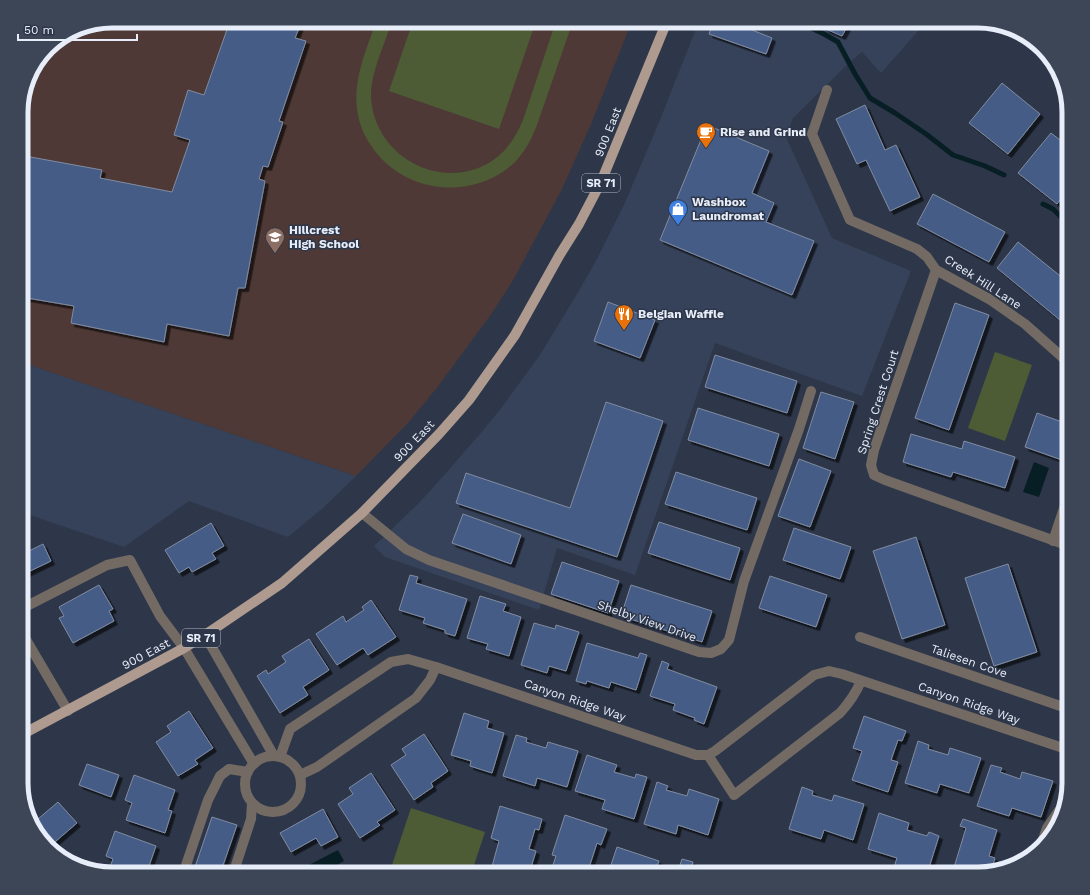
<svg xmlns="http://www.w3.org/2000/svg" width="1090" height="895" viewBox="0 0 1090 895" font-family="'Work Sans',sans-serif">
<defs>
<filter id="shadow"><feDropShadow dx="3.5" dy="3.5" stdDeviation="0" flood-color="#0009"/></filter>
</defs>
<rect width="100%" height="100%" fill="#2e3749"/>
<g fill="#364259">
<polygon points="699,21 927,21 881,73 862,52 849,63 793,118 786,137 832,238 911,271 862,396 715,343 635,575 557,548 539,610 385,557 374,546 420,502 446,473 480,434 502,407 540,355 577,294 596,261 624,205 660,120"/>
<polygon points="21,362 356,476 323,508 288,537 189,501 124,547 21,512"/>
</g>
<polygon fill="#4e3936" points="112,21 632,21 591,124 562,189 512,282 492,313 436,389 407,424 356,476 21,362 21,106 30,72 52,44 77,28"/>
<g fill="#4d5c35">
<path d="M376,21H392C385,43 370,75 371,97C374,163 456,199 504,151C512,142 518,132 523,120L556,21H573L537,125C532,138 526,150 516,161C479,198 415,196 380,157C368,144 359,127 357,109C353,78 367,49 376,21Z"/>
<polygon points="413,21 536,21 499,129 389,91"/>
<polygon points="995,352 1032,365 1005,441 968,428"/>
<polygon points="411,808 485,832 471,874 389,874"/>
</g>
<g fill="#071e24">
<polygon points="1034,462 1049,468 1039,497 1023,492"/>
<polygon points="338,850 344,861 320,874 304,874 301,869"/>
</g>
<g fill="none" stroke-linecap="round" stroke-linejoin="round">
<g stroke="#071e24" stroke-width="5">
<polyline points="800,21 809,27 824,34 838,42 855,74 870,98 895,113 926,134 953,155 985,166 1004,175"/>
<polyline points="1043,204 1053,209 1069,225"/>
</g>
</g>
<g fill="#445b87" stroke="#818ca1" filter="url(#shadow)">
<polygon points="230,21 302,21 295,38 306,41 279,121 283,122 268,167 263,166 259,179 265,181 245,288 238,288 229,336 167,324 164,342 71,323 74,306 21,297 21,161 24,161 25,156 102,170 100,178 172,192 190,140 174,135 188,90 204,95"/>
<polygon points="714,21 750,21 747,28 772,38 766,54 709,34"/>
<polygon points="830,21 834,21 847,27 842,36 826,29"/>
<polygon points="1002,83 1040,114 1008,154 969,123"/>
<polygon points="865,105 885,150 896,145 920,197 890,211 866,160 857,164 836,119"/>
<polygon points="707,125 769,151 752,193 774,203 766,222 814,241 792,295 660,240"/>
<polygon points="1051,133 1069,147 1069,189 1057,204 1018,173"/>
<polygon points="933,194 1005,232 989,262 917,224"/>
<polygon points="1018,242 1069,283 1069,309 1060,320 997,268"/>
<polygon points="608,302 655,320 640,358 594,341"/>
<polygon points="955,303 989,315 949,430 915,418"/>
<polygon points="715,355 797,381 787,413 705,387"/>
<polygon points="821,392 854,402 835,459 803,448"/>
<polygon points="606,402 663,421 617,557 456,503 466,473 570,508"/>
<polygon points="698,408 779,434 769,466 688,440"/>
<polygon points="1037,413 1062,422 1060,430 1069,433 1069,439 1062,460 1025,447"/>
<polygon points="911,434 962,449 964,441 1015,457 1005,488 953,472 951,477 903,462"/>
<polygon points="799,459 831,471 810,527 778,516"/>
<polygon points="676,472 757,498 747,530 665,504"/>
<polygon points="463,514 521,535 511,564 452,543"/>
<polygon points="659,522 740,548 730,580 648,553"/>
<polygon points="211,523 224,546 212,553 216,559 192,572 189,567 179,573 165,550"/>
<polygon points="794,528 851,547 840,579 783,560"/>
<polygon points="916,537 945,625 902,639 873,551"/>
<polygon points="43,544 51,561 26,573 21,564 21,555"/>
<polygon points="562,562 619,581 608,613 551,594"/>
<polygon points="1008,564 1037,652 994,666 965,578"/>
<polygon points="410,575 418,577 416,583 467,599 455,636 445,633 445,630 423,623 425,618 399,610"/>
<polygon points="770,576 827,595 816,627 759,608"/>
<polygon points="99,585 113,609 109,611 114,621 73,643 59,618 64,616 59,607"/>
<polygon points="631,585 712,611 702,642 621,616"/>
<polygon points="480,596 506,604 503,611 521,617 509,656 486,649 488,644 467,638"/>
<polygon points="371,600 396,637 368,655 363,648 337,665 316,634 343,616 346,622 364,610 362,607"/>
<polygon points="534,623 555,629 556,625 579,632 566,671 549,666 547,673 521,665"/>
<polygon points="309,639 329,670 303,687 308,695 280,713 257,676 266,670 268,674 286,662 282,656"/>
<polygon points="587,643 638,658 640,653 647,655 636,690 611,682 609,688 587,681 586,684 576,681"/>
<polygon points="662,661 669,664 667,669 717,687 704,724 694,720 695,718 673,710 675,704 650,696"/>
<polygon points="189,711 213,748 195,760 198,764 178,776 156,742 171,732 167,726"/>
<polygon points="464,713 489,721 487,728 504,733 492,773 470,766 471,761 451,755"/>
<polygon points="864,716 906,731 902,741 898,740 891,760 898,762 888,792 852,780 862,751 853,748"/>
<polygon points="424,734 448,771 431,783 433,787 414,800 391,765 406,755 402,749"/>
<polygon points="516,735 527,738 526,742 546,748 548,742 578,751 567,787 537,778 535,786 503,776"/>
<polygon points="918,741 929,745 928,749 948,755 950,748 981,758 969,793 940,784 937,793 905,783"/>
<polygon points="587,755 617,765 614,772 635,778 636,774 647,777 634,819 602,809 605,800 575,791"/>
<polygon points="87,764 119,775 111,797 79,785"/>
<polygon points="991,765 1002,768 1000,772 1020,779 1022,772 1053,781 1041,817 1012,808 1009,816 977,806"/>
<polygon points="371,773 395,810 377,822 380,825 360,838 338,804 353,794 349,788"/>
<polygon points="134,775 175,790 168,810 172,811 165,833 126,820 132,803 125,800"/>
<polygon points="657,782 668,786 666,790 687,796 689,789 719,799 708,835 678,825 676,834 644,824"/>
<polygon points="802,787 813,791 812,795 832,801 834,795 864,804 853,840 824,830 821,839 789,829"/>
<polygon points="58,802 77,823 49,847 31,825"/>
<polygon points="500,806 542,819 539,830 535,829 529,849 536,851 529,874 503,874 491,870 499,841 491,838"/>
<polygon points="323,809 338,837 321,846 316,838 291,852 280,833"/>
<polygon points="879,813 909,823 907,830 927,836 929,832 939,836 927,874 917,874 894,867 897,858 868,849"/>
<polygon points="565,815 607,829 601,845 597,843 587,874 550,874 556,856 552,855"/>
<polygon points="212,817 237,825 220,874 217,874 195,867"/>
<polygon points="963,819 997,830 989,856 995,858 991,871 978,874 952,874 966,828 960,826"/>
<polygon points="115,831 156,846 149,866 154,867 151,874 108,873 113,859 106,856"/>
<polygon points="617,847 659,861 654,874 608,874"/>
<polygon points="682,859 693,862 692,866 712,873 714,866 740,874 677,874"/>
</g>
<g fill="none" stroke-linecap="round" stroke-linejoin="round">
<g stroke="#736a64" stroke-width="10">
<polyline points="827,90 812,134 850,220 917,249 927,257 936,270 989,299 1025,324 1061,356 1069,365"/>
<polyline points="936,270 874,450 871,465 874,475 885,480 1069,546"/>
<polyline points="362,513 406,549 429,560 699,652 711,653 721,649 729,640 744,581 799,429 811,391"/>
<polyline points="1053,541 1069,493"/>
<polyline points="21,609 107,565 130,560 160,616 184,648 254,764"/>
<polyline points="21,631 68,711"/>
<polyline points="205,635 274,756"/>
<polyline points="860,637 1069,709"/>
<path d="M708,755L734,795L840,713C849,703 856,693 861,681"/>
<circle cx="273" cy="784" r="28"/>
<polyline points="280,757 290,729 391,662 408,659 436,667"/>
<polyline points="300,775 317,767 416,698 430,680 436,667 696,755 708,755 715,751 814,675 829,671 842,674 1069,750"/>
<polyline points="1040,848 1047,828 1066,800"/>
<polyline points="84,868 86,865"/>
<polyline points="183,874 208,800 220,776 229,769 248,772"/>
<polyline points="233,874 251,819 252,803"/>
</g>
<polyline stroke="#ae9a8f" stroke-width="10" points="21,735 184,648 205,635 282,583 362,513 439,434 469,400 515,335 559,256 579,224 601,182 667,21"/>
</g>
<defs>
<symbol id="cafe-pin" viewBox="-11 -11 22 30"><path d="M0 17L-7.5 6A9.5 9.5 0 1 1 7.5 6Z" fill="#e8710a" stroke="#2e3749"/><path d="M-5.5-4.5H6V0H3Q3 3.5 0 3.5H-2.5Q-5.5 3.5-5.5 0ZM3-3.2v2h1.7v-2ZM-6 4.5H4V6H-6Z" fill="#fff"/></symbol>
<symbol id="shop-pin" viewBox="-11 -11 22 30"><path d="M0 17L-7.5 6A9.5 9.5 0 1 1 7.5 6Z" fill="#3f7fe0" stroke="#2e3749"/><path d="M-5-2.5h2.3a2.7 3.5 0 0 1 5.4 0H5L5.5 6h-11ZM-1.5-2.5h3a1.5 2.3 0 0 0-3 0Z" fill="#fff"/></symbol>
<symbol id="school-pin" viewBox="-11 -11 22 30"><path d="M0 17L-7.5 6A9.5 9.5 0 1 1 7.5 6Z" fill="#8d6e63" stroke="#2e3749"/><path d="M0-5L7-2L0 1L-7-2ZM-4 1L0 2.5L4 1V4Q0 6-4 4Z" fill="#fff"/></symbol>
<symbol id="restaurant-pin" viewBox="-11 -11 22 30"><path d="M0 17L-7.5 6A9.5 9.5 0 1 1 7.5 6Z" fill="#e8710a" stroke="#2e3749"/><path d="M-5-6h1v4h1v-4h1v4h1v-4h1v5L-1.5 .5V6h-2V.5L-5-1ZM5-6V6H3V1.5H1.5Q1.5-4 5-6Z" fill="#fff"/></symbol>
</defs>
<g fill-rule="evenodd">
<use href="#cafe-pin" x="695" y="121" width="22" height="30"/>
<use href="#shop-pin" x="667" y="198" width="22" height="30"/>
<use href="#school-pin" x="264" y="226" width="22" height="30"/>
<use href="#restaurant-pin" x="613" y="303" width="22" height="30"/>
</g>
<g text-anchor="middle" dominant-baseline="central" stroke-width="3" stroke-linejoin="round" paint-order="stroke">
<g fill="#2e3749" stroke="#b0b6c4" stroke-width="1">
<rect x="582" y="174" width="38" height="18" rx="3"/>
<rect x="182" y="629" width="38" height="18" rx="3"/>
</g>
<g font-size="11" font-weight="bold" fill="#e7edf9">
<text x="601" y="183">SR 71</text>
<text x="201" y="638">SR 71</text>
</g>
<g font-size="12" fill="#e7edf9" stroke="#2e3749">
<text transform="translate(608 132) rotate(-68)">900 East</text>
<text transform="translate(983 282) rotate(33)">Creek Hill Lane</text>
<text transform="translate(878 402) rotate(-72)">Spring Crest Court</text>
<text transform="translate(414 441) rotate(-46)">900 East</text>
<text transform="translate(647 621) rotate(19)">Shelby View Drive</text>
<text transform="translate(146 654) rotate(-28)">900 East</text>
<text transform="translate(969 661) rotate(19)">Taliesen Cove</text>
<text transform="translate(575 700) rotate(19)">Canyon Ridge Way</text>
<text transform="translate(969 703) rotate(19)">Canyon Ridge Way</text>
</g>
<g font-size="12" font-weight="bold" fill="#e7edf9" stroke="#2e3749" text-anchor="start">
<text x="720" y="132">Rise and Grind</text>
<text x="692" y="202">Washbox<tspan x="692" dy="14">Laundromat</tspan></text>
<text x="289" y="230">Hillcrest<tspan x="289" dy="14">High School</tspan></text>
<text x="638" y="314">Belgian Waffle</text>
</g>
</g>
<path d="M0 0H1090V895H0ZM112 28H978A84 84 0 0 1 1062 112V783A84 84 0 0 1 978 867H112A84 84 0 0 1 28 783V112A84 84 0 0 1 112 28Z" fill="#3d4657" fill-rule="evenodd"/>
<path fill="none" stroke="#e7edf9" stroke-width="5" d="M112 28H978A84 84 0 0 1 1062 112V783A84 84 0 0 1 978 867H112A84 84 0 0 1 28 783V112A84 84 0 0 1 112 28Z"/>
<path d="M18 34v6h119v-6" fill="none" stroke="#e7edf9" stroke-width="2"/>
<text x="24" y="34" font-size="12" fill="#e7edf9" stroke="#2e3749" stroke-width="3" paint-order="stroke">50 m</text>
</svg>
